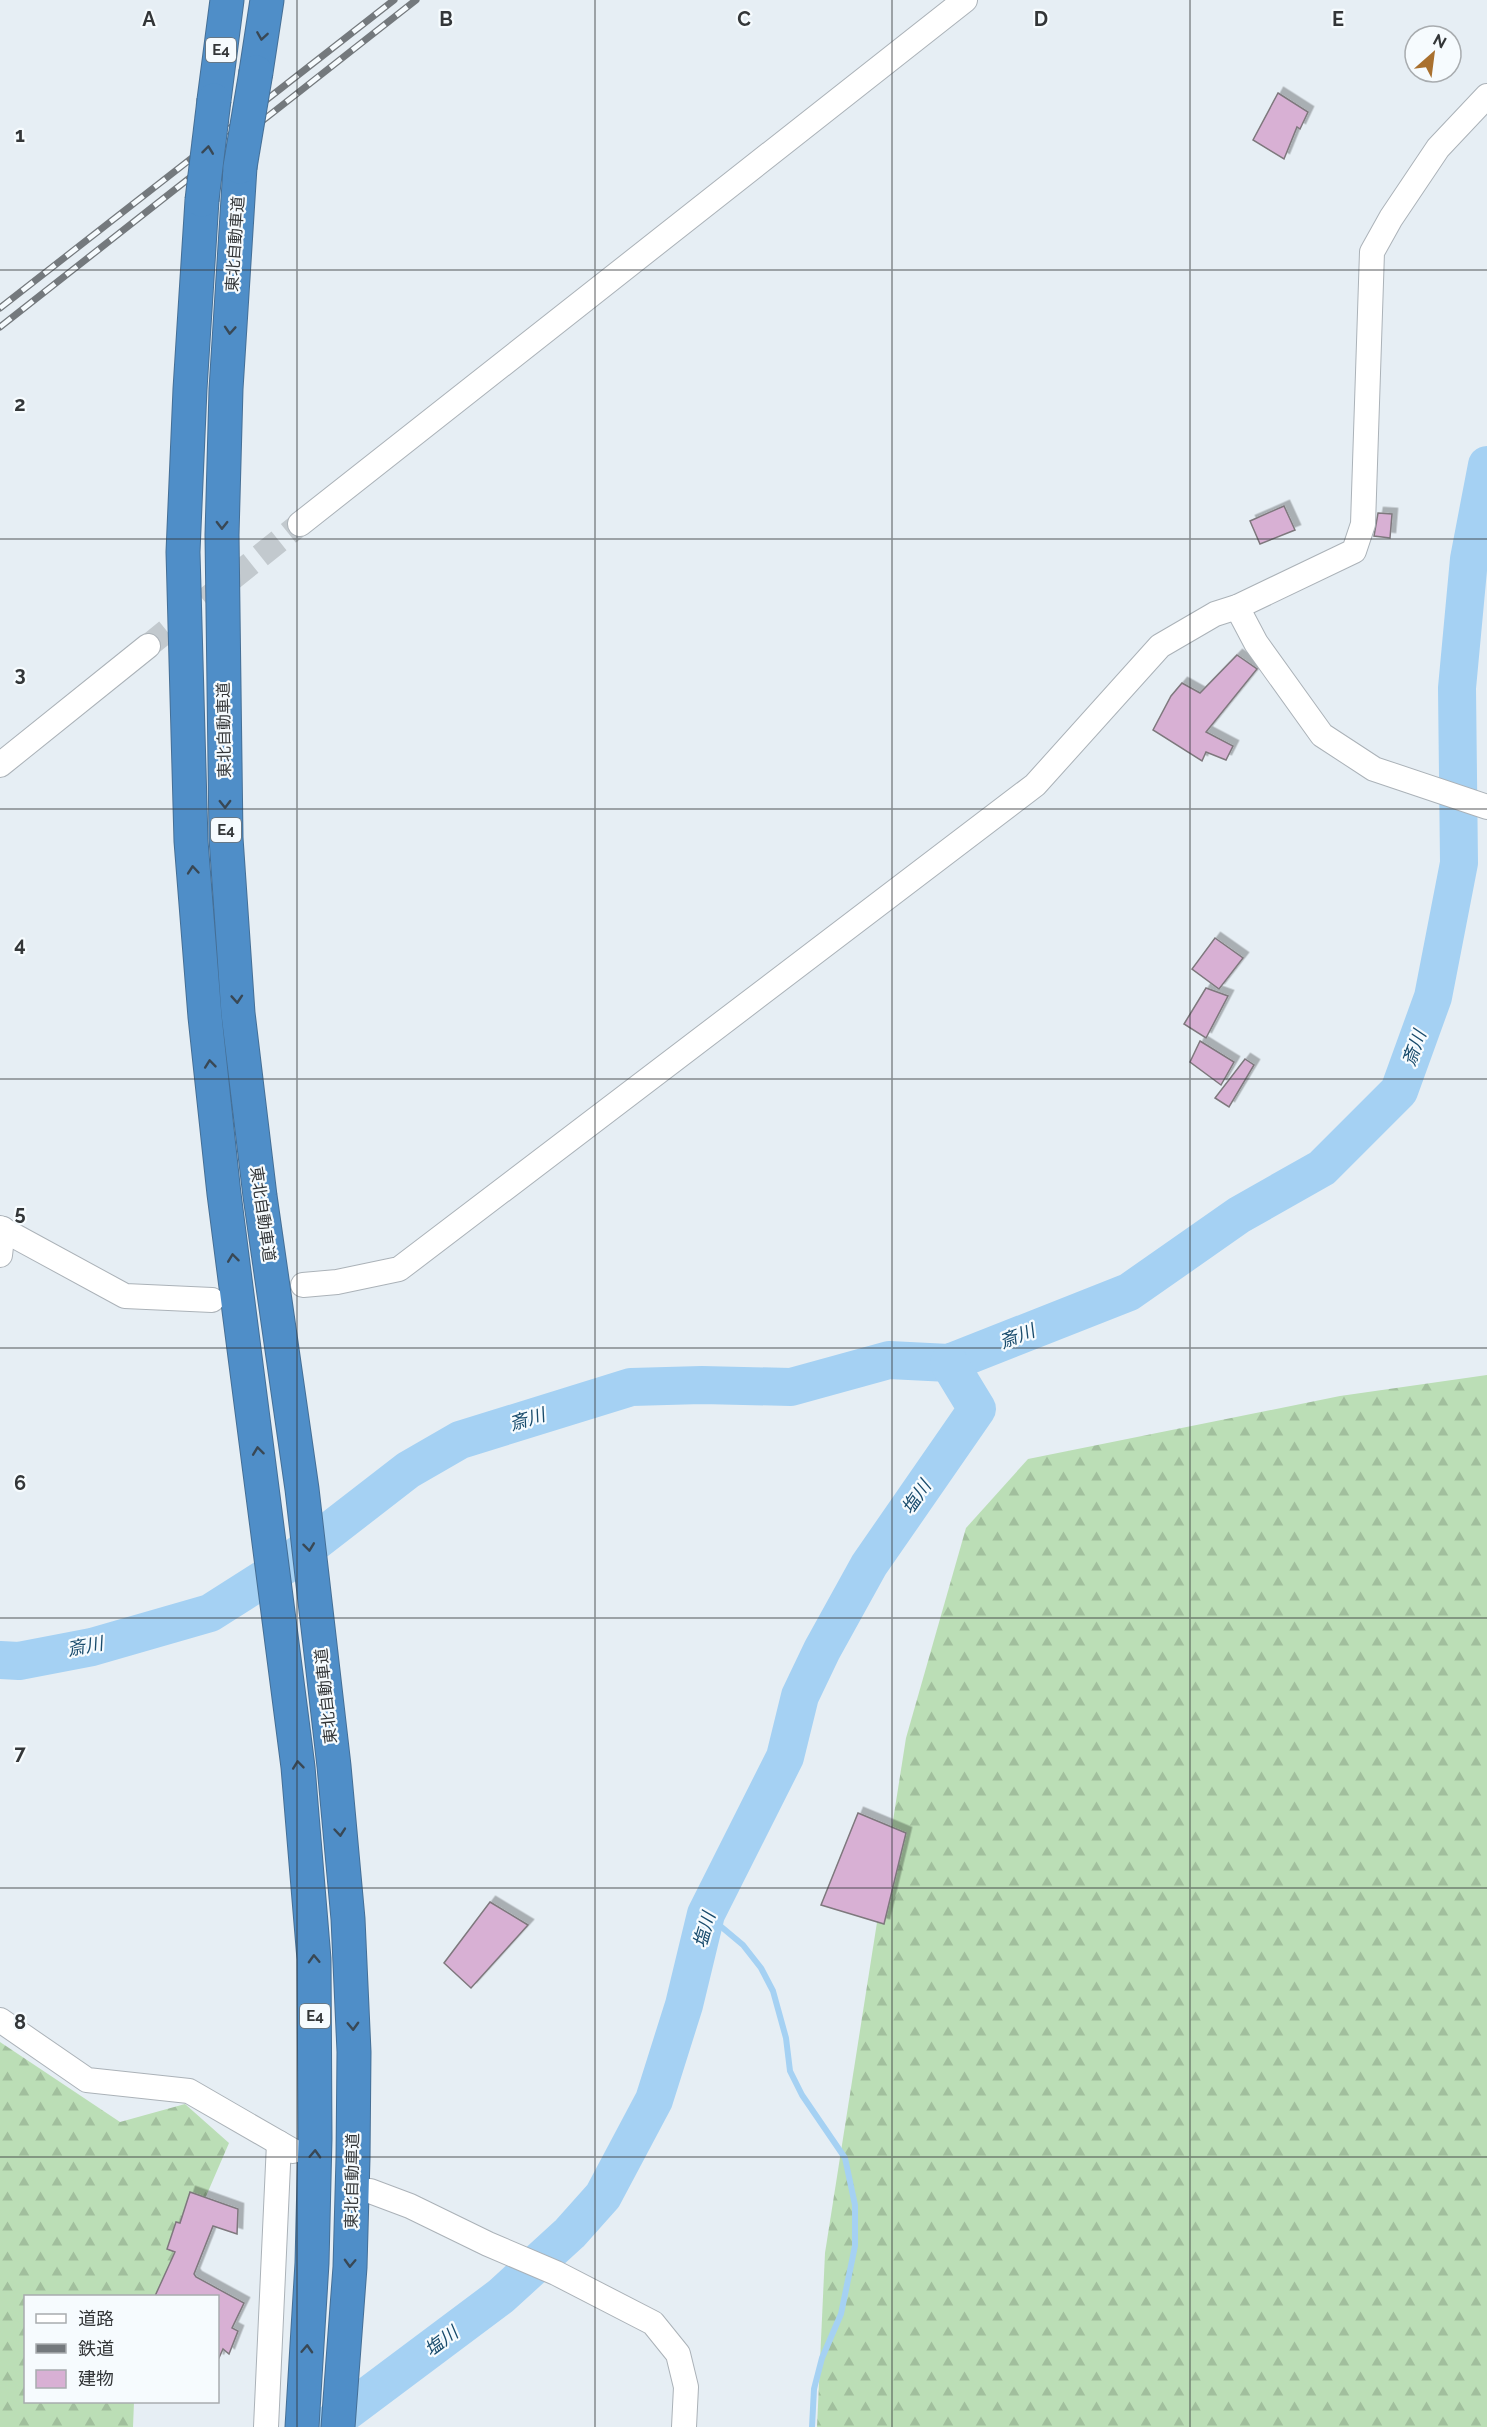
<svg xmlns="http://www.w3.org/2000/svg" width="1487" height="2427" viewBox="0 0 1487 2427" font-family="Raleway,'Noto Sans JP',sans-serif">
<defs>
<pattern id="forest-firs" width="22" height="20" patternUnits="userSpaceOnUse" patternTransform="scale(1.5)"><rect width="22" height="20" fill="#bbdeb6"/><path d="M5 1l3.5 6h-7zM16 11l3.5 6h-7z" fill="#a1bf9d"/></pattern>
<filter id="shadow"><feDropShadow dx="5.5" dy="-5.5" stdDeviation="0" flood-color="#0004"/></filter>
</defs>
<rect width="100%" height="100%" fill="#e6eef4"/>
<g fill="url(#forest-firs)">
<polygon points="1487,1375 1487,2427 817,2427 825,2253 906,1738 966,1528 1028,1459 1340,1396"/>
<polygon points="0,2042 120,2122 185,2104 229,2143 163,2296 26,2296 26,2402 134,2402 133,2427 0,2427"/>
</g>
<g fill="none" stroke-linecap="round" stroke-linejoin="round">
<polyline stroke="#a5d1f3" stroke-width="6" points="706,1914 743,1945 761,1968 773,1991 786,2038 790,2071 802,2095 845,2158 855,2205 855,2246 841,2314 822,2358 814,2389 812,2427"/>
<g stroke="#a5d1f3" stroke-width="38">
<polyline points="0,1660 19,1661 92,1647 210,1613 284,1566 408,1470 460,1440 631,1387 702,1385 791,1387 889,1360 949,1363 1129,1292 1239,1215 1322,1168 1399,1091 1433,997 1459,863 1457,688 1469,559 1487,465"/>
<polyline points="326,2427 501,2296 570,2233 603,2196 654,2100 684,2005 706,1914 785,1757 800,1696 822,1650 869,1565 977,1409 949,1363"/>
</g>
</g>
<g fill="#d8b0d4" stroke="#7e787d" stroke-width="1.5" filter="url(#shadow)">
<polygon points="1278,93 1308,112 1300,129 1297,127 1284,159 1253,140"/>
<polygon points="1284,506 1295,530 1260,544 1250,521"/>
<polygon points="1378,513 1392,514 1390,538 1374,536"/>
<polygon points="1237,655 1257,669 1206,732 1233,746 1226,760 1206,752 1202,761 1153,730 1171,696 1182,683 1200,693"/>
<polygon points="1215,938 1243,958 1219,989 1192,969"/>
<polygon points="1206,988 1228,996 1206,1038 1184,1024"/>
<polygon points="1200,1041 1234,1062 1221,1085 1190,1062"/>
<polygon points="1245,1059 1254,1065 1229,1107 1215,1098"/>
<polygon points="858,1813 906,1833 884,1924 821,1905"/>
<polygon points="490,1902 528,1925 471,1988 444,1963"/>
<polygon points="190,2192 238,2209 237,2234 213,2226 194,2274 196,2277 244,2303 232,2328 238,2331 229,2354 223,2349 218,2360 218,2296 155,2296 175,2252 167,2249 176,2222 180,2223"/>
</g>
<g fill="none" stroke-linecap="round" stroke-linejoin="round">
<polyline stroke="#c2c9ce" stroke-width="24" stroke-dasharray="24 12" stroke-linecap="butt" points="148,646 300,524"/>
<defs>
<g id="minor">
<polyline points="300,524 965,0"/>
<polyline points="1237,607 1256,643 1322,735 1374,769 1487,807"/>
<polyline points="0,765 148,646"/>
<polyline points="0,1228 125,1296 212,1300"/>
<polyline points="0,1255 3,1229"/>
<polyline points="303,1285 337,1282 399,1269 1035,785 1160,646 1215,614 1237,607 1354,551 1363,524 1372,252 1391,218 1438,148 1487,96"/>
<polyline points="0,2020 87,2080 189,2091 293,2151"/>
<polyline points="370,2191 410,2206 488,2244 556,2273 653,2323 678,2354 686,2387 684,2427"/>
<polyline points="266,2427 279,2143"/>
</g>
<g id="motorway">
<polyline points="256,72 267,0"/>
<polyline points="214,100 227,0"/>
<polyline points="240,167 226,389 222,535 226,838 238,1013 260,1196 302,1489 334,1766 348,1919 354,2052 353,2158 350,2267 338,2427"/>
<polyline points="202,200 190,389 183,552 191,841 205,1017 224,1194 298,1767 314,1959 315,2138 312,2263 302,2427"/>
</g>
</defs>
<use href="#minor" stroke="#abb2b8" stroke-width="26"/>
<use href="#motorway" stroke="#456f96" stroke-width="35"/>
<use href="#minor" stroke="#fff" stroke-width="24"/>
<use href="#motorway" stroke="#4f8ec8" stroke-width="33"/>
<defs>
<g id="rail">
<polyline points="0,308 394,0"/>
<polyline points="0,327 416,0"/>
</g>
</defs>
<use href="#rail" stroke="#74797d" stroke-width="7"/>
<use href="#rail" stroke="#f6fbfe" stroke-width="4.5" stroke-dasharray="14" stroke-linecap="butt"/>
<defs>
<g id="motorway-bridge">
<polyline points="240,167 256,72"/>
<polyline points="202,200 214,100"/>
</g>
</defs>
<use href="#motorway-bridge" stroke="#456f96" stroke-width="35" stroke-linecap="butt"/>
<use href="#motorway-bridge" stroke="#4f8ec8" stroke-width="33"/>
</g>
<defs><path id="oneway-chevron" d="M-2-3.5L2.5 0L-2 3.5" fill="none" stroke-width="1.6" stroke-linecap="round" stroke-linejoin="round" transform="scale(1.5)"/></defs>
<g stroke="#394855">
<use href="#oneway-chevron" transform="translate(262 36) rotate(99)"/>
<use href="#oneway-chevron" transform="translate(208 150) rotate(-83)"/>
<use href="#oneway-chevron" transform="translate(230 330) rotate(94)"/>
<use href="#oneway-chevron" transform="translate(222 525) rotate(91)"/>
<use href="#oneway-chevron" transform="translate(225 804) rotate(89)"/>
<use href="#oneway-chevron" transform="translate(193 870) rotate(-95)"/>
<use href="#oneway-chevron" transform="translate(237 999) rotate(86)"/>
<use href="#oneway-chevron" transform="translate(210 1064) rotate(-96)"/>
<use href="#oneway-chevron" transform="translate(233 1258) rotate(-97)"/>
<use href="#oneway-chevron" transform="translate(258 1451) rotate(-97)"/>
<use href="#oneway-chevron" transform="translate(309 1547) rotate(83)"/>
<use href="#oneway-chevron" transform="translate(298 1765) rotate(-96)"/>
<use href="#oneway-chevron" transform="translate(340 1832) rotate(85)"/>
<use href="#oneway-chevron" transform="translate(314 1959) rotate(-92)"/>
<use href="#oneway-chevron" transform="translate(353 2026) rotate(88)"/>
<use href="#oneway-chevron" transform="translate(315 2154) rotate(-88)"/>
<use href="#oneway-chevron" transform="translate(350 2263) rotate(92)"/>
<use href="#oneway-chevron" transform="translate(307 2349) rotate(-87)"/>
</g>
<path fill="none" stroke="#333638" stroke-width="1.5" stroke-opacity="0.55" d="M297,0V2427M595,0V2427M892,0V2427M1190,0V2427M0,270H1487M0,539H1487M0,809H1487M0,1079H1487M0,1348H1487M0,1618H1487M0,1888H1487M0,2157H1487"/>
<g text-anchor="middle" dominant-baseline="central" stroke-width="4.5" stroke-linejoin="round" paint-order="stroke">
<g fill="#f6fbfe" stroke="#6e7173" stroke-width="1.5">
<rect x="206" y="38" width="30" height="24" rx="4.5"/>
<rect x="211" y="818" width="30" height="24" rx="4.5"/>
<rect x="300" y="2004" width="30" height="24" rx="4.5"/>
</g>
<g font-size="15" font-weight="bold" fill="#333638">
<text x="221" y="50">E4</text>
<text x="226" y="830">E4</text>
<text x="315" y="2016">E4</text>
</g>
<g font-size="16" fill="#333638" stroke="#f6fbfe">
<text transform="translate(235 244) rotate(-86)">東北自動車道</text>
<text transform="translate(224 730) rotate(-91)">東北自動車道</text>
<text transform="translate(263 1214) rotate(82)">東北自動車道</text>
<text transform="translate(326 1696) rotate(-96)">東北自動車道</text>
<text transform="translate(352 2181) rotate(-89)">東北自動車道</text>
</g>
<g font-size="18" font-style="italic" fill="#184b6c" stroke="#f6fbfe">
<text transform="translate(1414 1048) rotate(-70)">斎川</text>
<text transform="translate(1017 1336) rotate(-21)">斎川</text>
<text transform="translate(527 1419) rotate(-17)">斎川</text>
<text transform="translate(916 1497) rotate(-55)">塩川</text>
<text transform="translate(85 1646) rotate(-11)">斎川</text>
<text transform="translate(704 1930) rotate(-74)">塩川</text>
<text transform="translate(441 2341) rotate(-37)">塩川</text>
</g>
</g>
<g font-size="20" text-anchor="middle" font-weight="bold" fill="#333638" stroke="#f6fbfe" stroke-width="4.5" stroke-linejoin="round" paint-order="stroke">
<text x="149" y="26">A</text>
<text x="446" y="26">B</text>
<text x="744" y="26">C</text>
<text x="1041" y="26">D</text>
<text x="1338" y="26">E</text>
<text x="20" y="142">1</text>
<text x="20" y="411">2</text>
<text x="20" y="681">3</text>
<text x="20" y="951">4</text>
<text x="20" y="1220">5</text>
<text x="20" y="1490">6</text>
<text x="20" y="1760">7</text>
<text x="20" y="2029">8</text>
</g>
<rect x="24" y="2295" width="195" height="108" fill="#f6fbfe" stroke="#a8acaf" stroke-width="1.5"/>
<rect x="36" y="2314" width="30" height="9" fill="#ffffff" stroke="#a8acaf" stroke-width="1.5"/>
<text x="78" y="2325" font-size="18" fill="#333638">道路</text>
<rect x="36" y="2344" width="30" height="9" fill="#74797d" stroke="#a8acaf" stroke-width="1.5"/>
<text x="78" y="2355" font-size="18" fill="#333638">鉄道</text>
<rect x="36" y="2370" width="30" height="18" fill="#d8b0d4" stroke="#a8acaf" stroke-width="1.5"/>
<text x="78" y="2385" font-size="18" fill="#333638">建物</text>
<g transform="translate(1433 54) rotate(28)"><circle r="28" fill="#f6fbfe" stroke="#a8acaf" stroke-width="1.5"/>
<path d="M0-4.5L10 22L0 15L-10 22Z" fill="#a9702e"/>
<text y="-9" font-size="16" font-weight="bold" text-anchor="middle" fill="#333638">N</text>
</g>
</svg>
